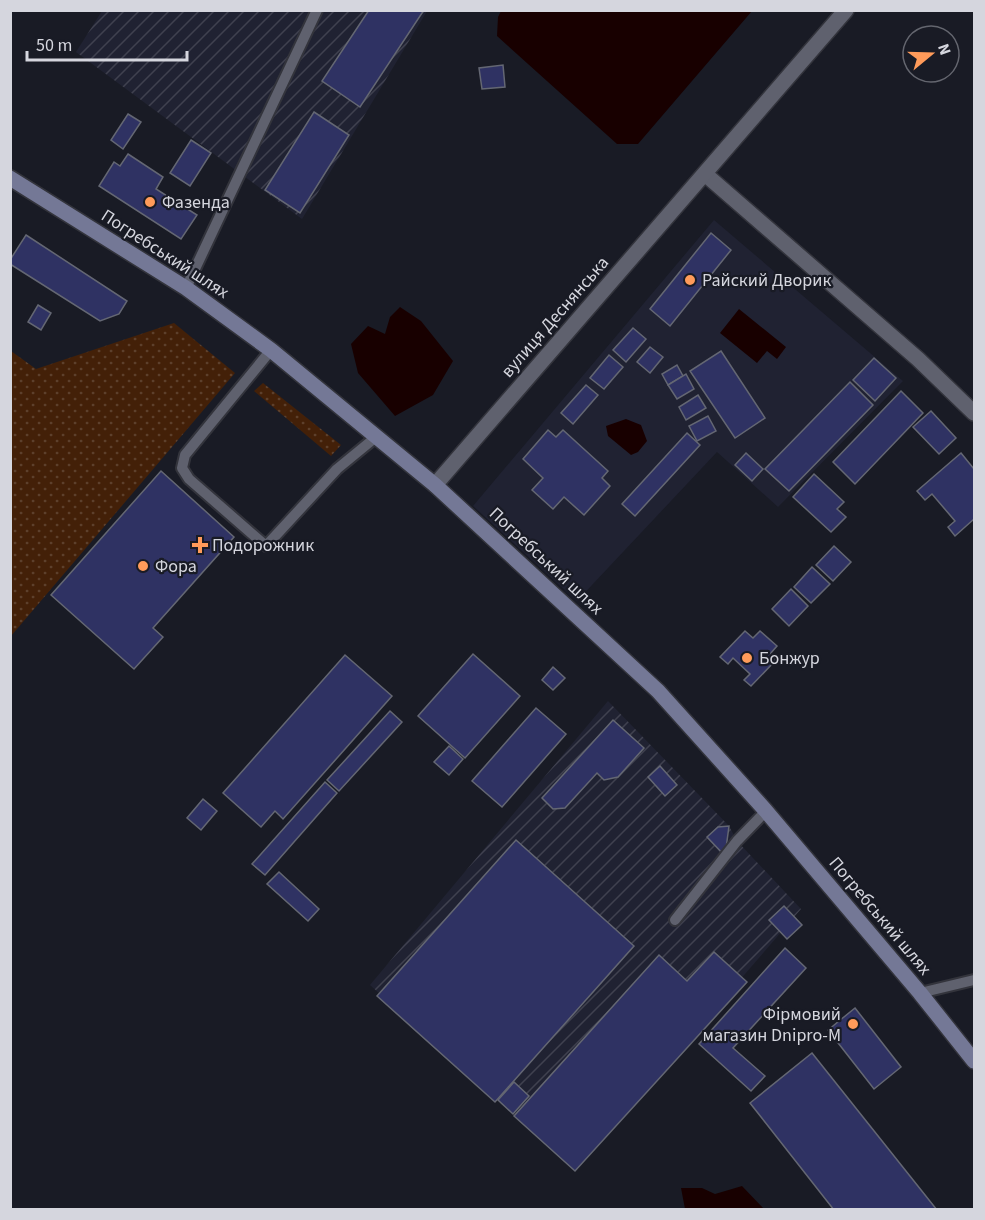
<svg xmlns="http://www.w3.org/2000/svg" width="985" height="1220" viewBox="0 0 985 1220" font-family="'Source Sans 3',sans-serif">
<defs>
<pattern id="industrial-furrows" width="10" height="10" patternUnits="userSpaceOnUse" patternTransform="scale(1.5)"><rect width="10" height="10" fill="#202232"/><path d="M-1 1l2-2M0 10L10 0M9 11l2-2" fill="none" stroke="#40414f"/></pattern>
<pattern id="grass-dots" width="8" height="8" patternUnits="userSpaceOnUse" patternTransform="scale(1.5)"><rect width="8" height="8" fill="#432008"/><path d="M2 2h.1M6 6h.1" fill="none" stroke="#5d402c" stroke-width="1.8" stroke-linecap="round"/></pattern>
</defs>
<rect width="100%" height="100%" fill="#191b25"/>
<polygon fill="#202232" points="714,220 903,381 778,507 717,452 577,601 473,506"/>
<g fill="url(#industrial-furrows)">
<polygon points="102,11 427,11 302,219 76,52"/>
<polygon points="608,701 729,826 737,841 801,909 575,1171 370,985"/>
</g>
<g fill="url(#grass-dots)">
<polygon points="174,323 235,373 11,636 11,351 36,369"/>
<polygon points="263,383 341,445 331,456 254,391"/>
</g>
<g fill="#180000">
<polygon points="501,11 501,10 752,11 638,144 617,144 497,36 498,17"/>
<polygon points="400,307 421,321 453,361 433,395 395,416 358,373 351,344 368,326 385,334 390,317"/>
<polygon points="739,309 786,347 777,359 767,351 757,363 720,333"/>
<polygon points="626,419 641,425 647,441 638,452 631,455 608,436 606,426"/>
<polygon points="742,1186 764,1209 685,1209 681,1188 702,1188 715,1194"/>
</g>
<g fill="#2f3263" stroke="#646773" stroke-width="1.5">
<polygon points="369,10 424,10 360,107 322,81"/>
<polygon points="503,65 505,87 482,89 479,68"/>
<polygon points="314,112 349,135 300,213 265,190"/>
<polygon points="128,114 141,122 123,149 111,140"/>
<polygon points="191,140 211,153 190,186 170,173"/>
<polygon points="128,154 163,177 156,189 197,215 181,239 99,186 114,162 120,166"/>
<polygon points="711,233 731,250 670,326 650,309"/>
<polygon points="26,235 127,301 119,314 100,321 10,264 10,260"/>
<polygon points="38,305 51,313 41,330 28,322"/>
<polygon points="633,328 646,339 626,362 613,350"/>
<polygon points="650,347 663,357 650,373 637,362"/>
<polygon points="721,351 765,418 735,438 690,371"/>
<polygon points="609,355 623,367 604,389 590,378"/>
<polygon points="874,358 896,378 875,401 853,380"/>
<polygon points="677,365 683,376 668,385 662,374"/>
<polygon points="686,374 694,389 677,399 668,385"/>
<polygon points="850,382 873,405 789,491 765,469"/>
<polygon points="586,385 598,395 573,424 561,413"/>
<polygon points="901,391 923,413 855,484 833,462"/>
<polygon points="698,395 706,408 686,420 679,407"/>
<polygon points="931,411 956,438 939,454 913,427"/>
<polygon points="708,416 716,431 697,441 689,426"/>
<polygon points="548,430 556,437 563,430 608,471 602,478 610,486 584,515 564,497 553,509 532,490 543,478 523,459"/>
<polygon points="687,433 700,445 635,516 622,504"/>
<polygon points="746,453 763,469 752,481 735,465"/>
<polygon points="961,453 974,469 974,519 955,536 948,527 955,521 932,494 925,500 917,491"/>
<polygon points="161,471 234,537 153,628 163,637 134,669 51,595"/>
<polygon points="814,474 844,502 837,509 846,517 831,532 793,497"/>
<polygon points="834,546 851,562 833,581 816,565"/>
<polygon points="812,567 830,584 811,603 794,587"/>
<polygon points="791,589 808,606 789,626 772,609"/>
<polygon points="745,631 753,638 760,631 777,646 770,654 776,660 751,686 744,680 750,674 733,658 728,664 720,657"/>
<polygon points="473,654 520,696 465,758 418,716"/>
<polygon points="345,655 392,696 283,819 275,811 261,827 223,793"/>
<polygon points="553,667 565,678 553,690 542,680"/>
<polygon points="536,708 566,734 502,807 472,781"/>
<polygon points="390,711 402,722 339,791 327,780"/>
<polygon points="613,720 644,748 618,777 604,780 597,773 565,808 553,809 542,798"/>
<polygon points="449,746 463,759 449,775 434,762"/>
<polygon points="660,766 677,785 665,796 648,777"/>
<polygon points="325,782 337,793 265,875 252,864"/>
<polygon points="203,799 217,811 201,830 187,818"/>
<polygon points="729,826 725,856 707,837 718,827"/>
<polygon points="516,840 634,946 495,1102 377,996"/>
<polygon points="279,872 319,909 308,921 267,884"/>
<polygon points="784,906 802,925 787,939 769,920"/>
<polygon points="785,948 806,968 733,1048 765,1076 751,1091 699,1044"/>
<polygon points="714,952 747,982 575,1171 514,1116 659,955 687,981"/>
<polygon points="855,1008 901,1067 874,1089 828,1030"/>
<polygon points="812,1053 937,1210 834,1210 750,1103"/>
<polygon points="514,1082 529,1096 513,1114 498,1100"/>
</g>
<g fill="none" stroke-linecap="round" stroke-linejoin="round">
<defs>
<g id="lane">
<polyline points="186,288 317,10"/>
<polyline points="271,350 185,455 182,468 189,479 266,546 337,469 376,437"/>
<polyline points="675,920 737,841 766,811"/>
<polyline points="920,993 974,980"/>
</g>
<g id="street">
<polyline points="705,174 918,359 974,413"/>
<polyline points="435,485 846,10"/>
</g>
<polyline id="secondary" points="10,178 186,288 271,350 435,485 658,691 766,811 920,993 974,1061"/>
</defs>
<use href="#lane" stroke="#33343c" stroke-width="14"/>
<use href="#street" stroke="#33343c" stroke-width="18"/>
<use href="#secondary" stroke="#33343c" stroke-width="18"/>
<use href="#lane" stroke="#5f616e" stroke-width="10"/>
<use href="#street" stroke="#5f616e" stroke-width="15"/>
<use href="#secondary" stroke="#747896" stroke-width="15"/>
</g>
<g fill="#ff9b5a" stroke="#191b25" stroke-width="2">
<circle cx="150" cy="202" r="6"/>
<circle cx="690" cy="280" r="6"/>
<path d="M197 536h6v6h6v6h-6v6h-6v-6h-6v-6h6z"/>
<circle cx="143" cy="566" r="6"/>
<circle cx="747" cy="658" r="6"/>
<circle cx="853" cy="1024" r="6"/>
</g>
<g text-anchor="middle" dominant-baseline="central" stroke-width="4.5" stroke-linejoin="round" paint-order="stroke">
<g font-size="18" fill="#d5d6de" stroke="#191b25" text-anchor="start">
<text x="162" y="202">Фазенда</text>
<text x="702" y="280">Райский Дворик</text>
<text x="212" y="545">Подорожник</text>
<text x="155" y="566">Фора</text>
<text x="759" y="658">Бонжур</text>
<text x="841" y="1014" text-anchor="end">Фірмовий<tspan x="841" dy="21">магазин Dnipro-M</tspan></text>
</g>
<g font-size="18" fill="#d5d6de" stroke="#191b25">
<text transform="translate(165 254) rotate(33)">Погребський шлях</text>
<text transform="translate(555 317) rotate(-49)">вулиця Деснянська</text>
<text transform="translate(546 561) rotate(43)">Погребський шлях</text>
<text transform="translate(880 916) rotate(50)">Погребський шлях</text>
</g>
</g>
<rect width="985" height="1220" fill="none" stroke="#d5d6de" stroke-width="24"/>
<g transform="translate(931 54) rotate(71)"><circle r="28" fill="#191b25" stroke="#64666f" stroke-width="1.5"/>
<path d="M0-4.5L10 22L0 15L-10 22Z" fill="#ff9b5a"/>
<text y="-9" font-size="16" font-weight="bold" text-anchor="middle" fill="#d5d6de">N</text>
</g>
<path d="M27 51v9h160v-9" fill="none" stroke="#d5d6de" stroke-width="3"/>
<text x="36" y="51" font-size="18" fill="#d5d6de" stroke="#191b25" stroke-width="4.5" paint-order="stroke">50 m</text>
</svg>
